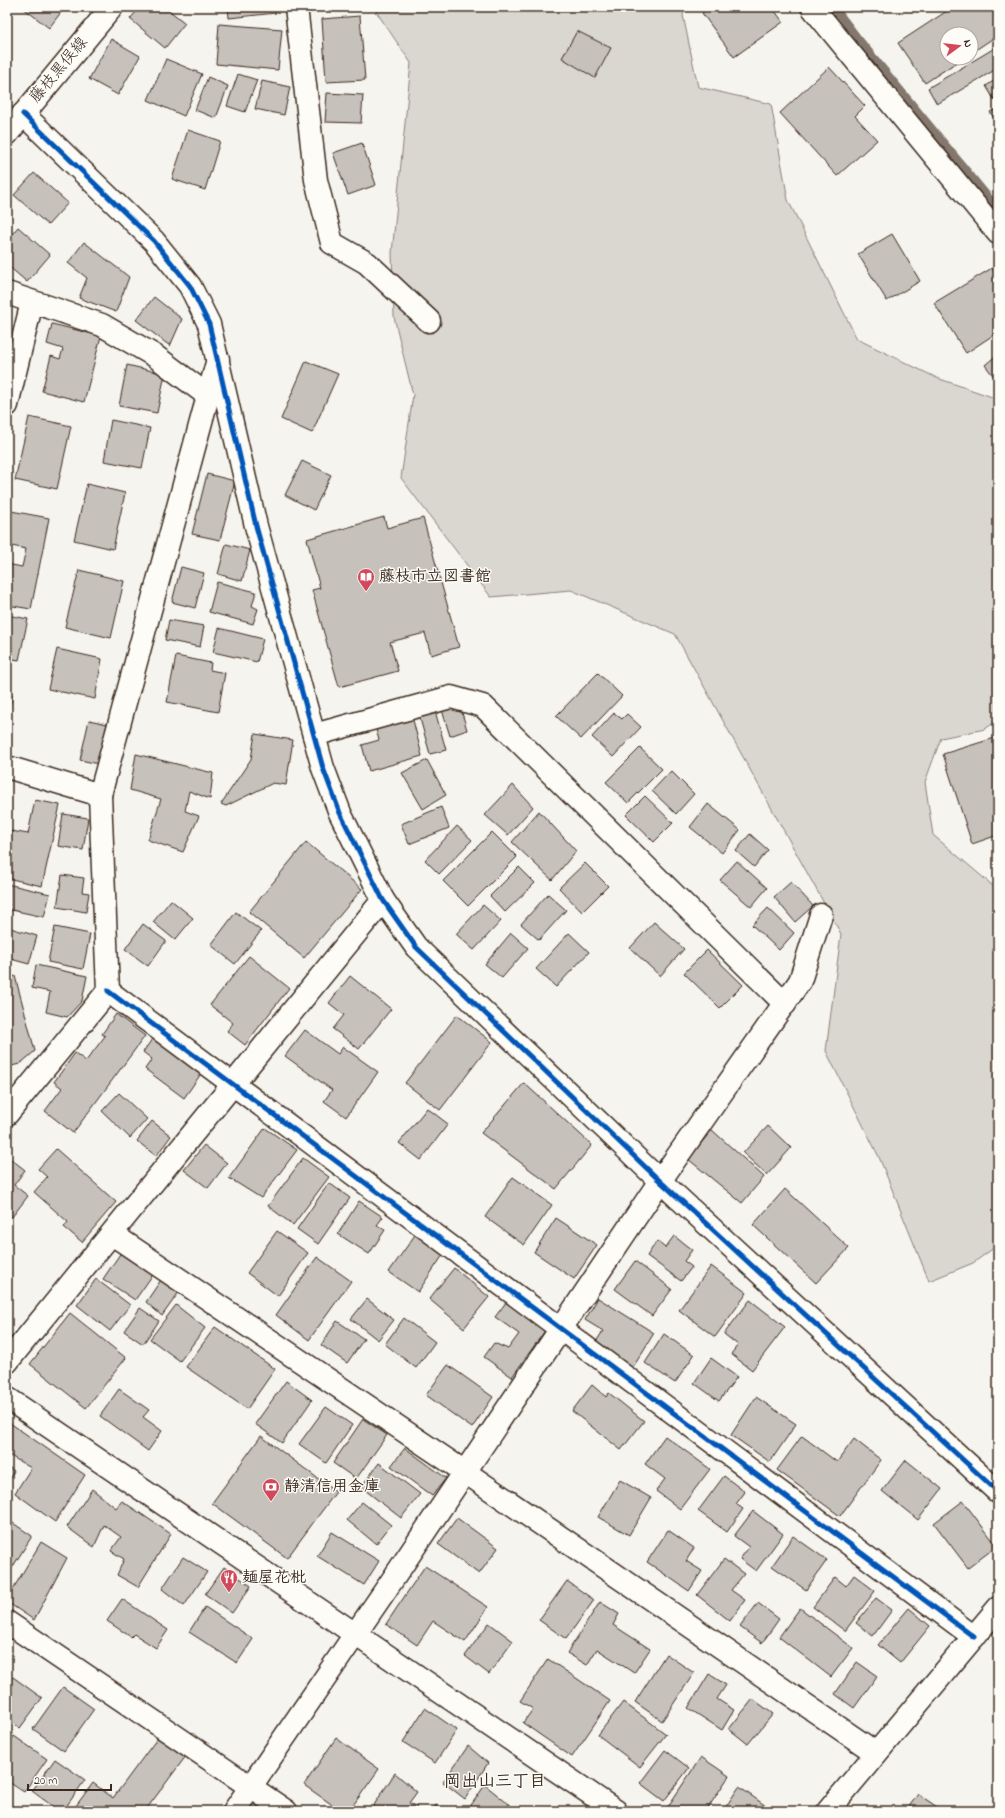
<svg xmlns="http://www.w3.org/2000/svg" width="1005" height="1818" viewBox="0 0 1005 1818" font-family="'Indie Flower','Klee One',sans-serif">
<rect width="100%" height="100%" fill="#f5f4ee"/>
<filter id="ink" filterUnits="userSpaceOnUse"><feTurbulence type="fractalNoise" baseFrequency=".025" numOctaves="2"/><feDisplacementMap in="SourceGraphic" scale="8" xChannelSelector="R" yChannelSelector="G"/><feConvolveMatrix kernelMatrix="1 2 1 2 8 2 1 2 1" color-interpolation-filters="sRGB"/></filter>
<g filter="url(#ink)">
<polygon fill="#dad6d0" stroke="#8a8077" points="373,7 686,7 683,15 698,87 771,104 788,200 857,339 937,378 998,399 998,720 985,729 941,738 925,782 933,835 998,890 998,1245 973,1263 929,1281 879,1157 826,1051 841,934 675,634 571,590 491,597 401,478 413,395 394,317 392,253 411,63"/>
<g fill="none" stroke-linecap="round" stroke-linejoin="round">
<polyline stroke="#84786e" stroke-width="8" points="834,7 856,36 998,209"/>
</g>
<g fill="#c7c1bb" stroke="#3b2a1e">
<polygon points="22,7 65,7 49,28"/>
<polygon points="140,7 165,7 185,23 165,48 130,19"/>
<polygon points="228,7 276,7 276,13 229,18"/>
<polygon points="710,7 772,7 783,22 734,57 702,13"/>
<polygon points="953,7 998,7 998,35 971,53 971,34 947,34 947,58 963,58 925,83 898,43"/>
<polygon points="360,16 365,80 326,82 322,19"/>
<polygon points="219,24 282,29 278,70 216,64"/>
<polygon points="577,31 611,48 595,78 562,58"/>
<polygon points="111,39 140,56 118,95 89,79"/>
<polygon points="998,46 998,68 937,104 928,88"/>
<polygon points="166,59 202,74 184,116 148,100"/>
<polygon points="829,67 865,106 855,116 877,140 837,176 780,113"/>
<polygon points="238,74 257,80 245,112 227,106"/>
<polygon points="208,77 228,86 216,118 195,110"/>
<polygon points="998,78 998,100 995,101 986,86"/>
<polygon points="262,81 290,87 284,115 255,109"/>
<polygon points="327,93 363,95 361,123 325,122"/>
<polygon points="998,108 998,125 990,112"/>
<polygon points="188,130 220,141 205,190 172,179"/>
<polygon points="362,143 376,185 348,195 333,153"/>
<polygon points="34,173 68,203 48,225 14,195"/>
<polygon points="18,227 50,255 27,282 7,265 7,240"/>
<polygon points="892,234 920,281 887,301 858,254"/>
<polygon points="84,242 129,277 116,312 79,298 87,278 68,263"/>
<polygon points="992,268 998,279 998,332 966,353 934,303"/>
<polygon points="154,297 182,319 170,346 136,320"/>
<polygon points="52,324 101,336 84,402 42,391 51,356 60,359 63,349 47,344"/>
<polygon points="998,354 998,382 985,365"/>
<polygon points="306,361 338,374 312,433 281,419"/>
<polygon points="127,365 165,374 157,413 119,406"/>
<polygon points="29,417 71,426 57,489 15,480"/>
<polygon points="111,420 150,428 142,468 104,461"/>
<polygon points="302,461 331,475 314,510 285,495"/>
<polygon points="207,474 235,481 220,540 192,534"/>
<polygon points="87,484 125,493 113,549 74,540"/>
<polygon points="11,511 49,518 31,609 7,605 7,564 22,567 26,549 7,545 7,532"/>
<polygon points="384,517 387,528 423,518 459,647 431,655 425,633 390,642 398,671 339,687 312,590 320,588 307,539"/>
<polygon points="226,544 250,550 242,581 218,574"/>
<polygon points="181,567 204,573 195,608 172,602"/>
<polygon points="79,570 124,581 111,638 65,627"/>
<polygon points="217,582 256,592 252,606 258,609 253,624 209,612"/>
<polygon points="7,615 28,619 19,660 7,658"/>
<polygon points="169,620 204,626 200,647 165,640"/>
<polygon points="219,628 263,639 257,662 213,652"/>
<polygon points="57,649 102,659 95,699 48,689"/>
<polygon points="176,656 211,663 210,670 225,673 218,712 167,702"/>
<polygon points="598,673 622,696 581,739 556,716"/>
<polygon points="7,694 12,695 8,720 7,720"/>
<polygon points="460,706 467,730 450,736 442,710"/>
<polygon points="435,711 446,750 430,754 419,715"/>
<polygon points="614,713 622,719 627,714 641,727 613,757 592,737"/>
<polygon points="412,716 422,756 369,771 362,745 379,740 375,726"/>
<polygon points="89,720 107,724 99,764 80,760"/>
<polygon points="255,734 293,740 286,785 273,783 226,806 221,804 251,759"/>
<polygon points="998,737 998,835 972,844 943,754"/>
<polygon points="640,748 662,769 628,803 606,782"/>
<polygon points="136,754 213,773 210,799 189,791 185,811 199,816 183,852 148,840 161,799 130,790"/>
<polygon points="427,760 446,795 423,809 402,773"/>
<polygon points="671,771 694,794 676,814 652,791"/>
<polygon points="513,785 533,807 508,835 485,815"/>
<polygon points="645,796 673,823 654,842 626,815"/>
<polygon points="35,800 60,805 42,886 7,878 7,849 11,831 28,834"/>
<polygon points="708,804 740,830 722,853 690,827"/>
<polygon points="441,807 449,828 409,844 401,824"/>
<polygon points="539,811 576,851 552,880 512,842"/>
<polygon points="63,814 88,818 83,850 58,846"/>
<polygon points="457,826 472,840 439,874 425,860"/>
<polygon points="492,832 517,857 468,906 443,881"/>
<polygon points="750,834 768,850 754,867 736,851"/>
<polygon points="306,842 362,889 304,958 249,912"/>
<polygon points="737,861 767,888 751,907 720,880"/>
<polygon points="585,863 608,886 582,912 559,888"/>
<polygon points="519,867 535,883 505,912 490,896"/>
<polygon points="62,875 84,878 82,892 89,893 86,912 57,907"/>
<polygon points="791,882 813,906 795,922 774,897"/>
<polygon points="7,884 50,894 44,917 7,909"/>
<polygon points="548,894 566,910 539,940 521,924"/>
<polygon points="171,900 193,918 175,940 153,922"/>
<polygon points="483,905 501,921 474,950 456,934"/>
<polygon points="768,908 794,933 779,950 752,925"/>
<polygon points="236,912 261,931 235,964 211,945"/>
<polygon points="654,922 684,949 660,976 630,948"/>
<polygon points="143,924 166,941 148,966 125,949"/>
<polygon points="7,927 37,936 29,964 7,958"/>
<polygon points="55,927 90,934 83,969 48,962"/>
<polygon points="511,933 528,948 502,978 485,964"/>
<polygon points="569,933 589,952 556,987 536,969"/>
<polygon points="707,950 743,985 720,1008 684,973"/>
<polygon points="249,956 289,988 245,1045 227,1031 233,1023 210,1005"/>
<polygon points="36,965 87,976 82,1001 67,1017 46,1012 50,992 32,988"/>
<polygon points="15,976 35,1051 20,1064 7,1067 7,979"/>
<polygon points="350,976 391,1009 359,1049 333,1029 344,1015 329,1003"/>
<polygon points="116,1014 145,1036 73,1133 45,1111 62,1088 54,1082 75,1053 86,1061 105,1036 102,1034"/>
<polygon points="457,1015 492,1042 440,1110 405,1083"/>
<polygon points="305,1030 338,1054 343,1047 378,1072 346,1117 324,1101 332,1090 285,1056"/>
<polygon points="155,1035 203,1071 184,1098 145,1069 152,1059 143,1052"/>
<polygon points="524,1083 592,1145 556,1189 481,1133"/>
<polygon points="119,1093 147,1119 130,1138 102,1111"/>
<polygon points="427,1108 448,1124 421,1160 399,1143"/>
<polygon points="152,1121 171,1136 156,1156 137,1141"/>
<polygon points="768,1126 791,1148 767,1175 743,1153"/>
<polygon points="265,1128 297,1150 261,1198 229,1178"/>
<polygon points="712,1130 764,1177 742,1203 688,1159"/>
<polygon points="204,1145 227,1163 208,1188 184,1170"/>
<polygon points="56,1149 116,1202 82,1242 64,1227 68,1222 34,1192 47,1177 38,1169"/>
<polygon points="7,1156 25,1170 14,1185 28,1196 12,1217 7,1214"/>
<polygon points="303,1158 329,1177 293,1225 268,1206"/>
<polygon points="513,1177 552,1205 524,1245 485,1217"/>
<polygon points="329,1183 350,1198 318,1244 297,1229"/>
<polygon points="785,1189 849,1248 816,1283 753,1225"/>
<polygon points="359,1201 383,1217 377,1225 385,1230 369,1254 338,1234"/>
<polygon points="556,1218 597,1245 574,1279 534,1252"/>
<polygon points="277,1231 308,1253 278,1296 247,1273"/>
<polygon points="417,1232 445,1252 418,1292 389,1272"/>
<polygon points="674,1236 692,1250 684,1261 692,1267 681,1281 647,1256 657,1241 665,1248"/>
<polygon points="122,1251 154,1273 135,1300 103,1279"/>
<polygon points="317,1257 351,1281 309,1340 276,1315"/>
<polygon points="635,1261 672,1289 652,1316 615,1289"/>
<polygon points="711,1266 747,1293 715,1337 679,1310"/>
<polygon points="454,1268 489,1297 464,1328 429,1299"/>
<polygon points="163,1277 179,1292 162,1316 146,1302"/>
<polygon points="96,1279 130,1305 110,1331 77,1305"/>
<polygon points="510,1297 549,1325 512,1377 484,1357 494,1343 508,1349 519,1334 495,1317"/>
<polygon points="598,1298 654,1333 632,1369 594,1345 603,1331 585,1320"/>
<polygon points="367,1299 394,1320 378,1340 351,1319"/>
<polygon points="750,1300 785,1327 752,1370 731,1354 738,1345 724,1334"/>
<polygon points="176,1305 205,1328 180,1361 150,1339"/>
<polygon points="140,1308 159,1321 143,1344 124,1331"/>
<polygon points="70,1313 126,1358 86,1408 30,1364"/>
<polygon points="404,1318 435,1342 416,1368 385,1344"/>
<polygon points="337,1321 364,1339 347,1363 321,1345"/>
<polygon points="215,1327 275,1369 247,1409 186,1367"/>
<polygon points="664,1334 694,1355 675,1383 645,1363"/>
<polygon points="711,1358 737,1377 719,1401 694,1383"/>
<polygon points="448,1365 493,1397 472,1428 426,1395"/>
<polygon points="286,1381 312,1400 282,1443 255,1424"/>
<polygon points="592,1385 606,1397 609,1393 644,1421 621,1450 572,1411"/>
<polygon points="119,1389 149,1410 143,1417 162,1431 148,1451 100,1416"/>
<polygon points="756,1397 796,1424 770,1462 731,1435"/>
<polygon points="326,1407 352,1425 326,1463 299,1444"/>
<polygon points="363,1419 387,1435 356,1479 333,1463"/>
<polygon points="7,1421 85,1475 55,1522 15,1493 31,1468 7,1454"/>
<polygon points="261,1436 336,1492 287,1558 212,1503"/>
<polygon points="665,1436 710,1469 680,1509 656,1491 665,1479 645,1464"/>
<polygon points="802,1436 837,1462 854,1439 881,1460 840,1516 777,1470"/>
<polygon points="405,1448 446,1478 432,1496 391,1466"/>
<polygon points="906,1460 942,1489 918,1520 882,1491"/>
<polygon points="379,1463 420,1494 401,1518 361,1487"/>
<polygon points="7,1466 14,1471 7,1483"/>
<polygon points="724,1476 745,1492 736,1504 743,1509 727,1532 698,1511"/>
<polygon points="620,1480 651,1498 629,1535 598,1517"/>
<polygon points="92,1489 116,1508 122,1501 171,1534 138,1587 117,1575 124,1559 111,1551 121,1537 104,1525 94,1547 67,1527"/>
<polygon points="963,1501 997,1546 968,1568 934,1523"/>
<polygon points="362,1502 391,1525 376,1544 347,1520"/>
<polygon points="753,1511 783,1534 756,1571 740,1559 749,1547 734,1536"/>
<polygon points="457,1518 498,1548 479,1574 438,1544"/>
<polygon points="7,1519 32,1536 7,1576"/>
<polygon points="668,1530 694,1548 686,1561 702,1571 689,1591 647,1562"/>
<polygon points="332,1532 379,1561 364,1585 317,1556"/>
<polygon points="793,1536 827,1560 806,1590 772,1566"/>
<polygon points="41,1542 67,1558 34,1620 7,1602 7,1599"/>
<polygon points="183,1557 207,1572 184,1606 162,1589"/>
<polygon points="724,1559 744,1574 731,1590 745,1600 730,1621 697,1595"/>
<polygon points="425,1566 488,1607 465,1642 433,1621 417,1645 386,1624"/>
<polygon points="224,1567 251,1586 232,1613 205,1594"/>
<polygon points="854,1575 875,1591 845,1631 813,1607 835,1577 846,1586"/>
<polygon points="567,1581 594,1600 566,1639 539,1620"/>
<polygon points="876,1598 892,1610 873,1636 856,1623"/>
<polygon points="122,1599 168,1630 156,1648 134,1634 131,1637 107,1621"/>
<polygon points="600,1602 619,1614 613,1625 650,1649 634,1673 597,1649 587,1665 567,1653"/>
<polygon points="758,1603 779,1619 762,1643 740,1627"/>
<polygon points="205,1607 253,1639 237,1663 189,1632"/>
<polygon points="800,1608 853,1648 831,1677 779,1637"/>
<polygon points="909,1608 930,1626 900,1663 878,1645"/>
<polygon points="489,1623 513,1641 489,1674 465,1656"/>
<polygon points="666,1654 694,1673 662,1721 635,1702"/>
<polygon points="548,1659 610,1701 572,1757 523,1723 533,1709 520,1701"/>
<polygon points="857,1662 877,1676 854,1708 835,1694"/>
<polygon points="709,1674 726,1685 717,1699 734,1710 722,1730 688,1708"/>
<polygon points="13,1677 42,1698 20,1728 7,1718 7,1685"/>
<polygon points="63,1687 94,1709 64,1751 33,1729"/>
<polygon points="753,1699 773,1714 748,1744 729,1729"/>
<polygon points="623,1702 666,1734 640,1767 598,1735"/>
<polygon points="425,1708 457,1730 435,1763 403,1742"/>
<polygon points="14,1736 47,1759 24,1792 7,1781 7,1747"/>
<polygon points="159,1736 186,1756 145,1811 72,1811 93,1783 113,1798"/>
<polygon points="336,1738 379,1769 349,1811 341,1811 304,1785"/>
<polygon points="468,1746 488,1763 465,1799 443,1782"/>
<polygon points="665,1750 689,1768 664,1801 640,1783"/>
<polygon points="701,1757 729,1776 706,1811 665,1811"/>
<polygon points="55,1759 85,1780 63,1811 59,1811 32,1791"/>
<polygon points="395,1773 417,1792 409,1803 417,1807 414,1811 370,1811"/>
<polygon points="485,1785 517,1811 467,1811"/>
<polygon points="739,1787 766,1806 763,1811 730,1811 725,1808"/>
<polygon points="918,1794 943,1811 906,1811"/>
<polygon points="436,1805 445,1811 432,1811"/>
</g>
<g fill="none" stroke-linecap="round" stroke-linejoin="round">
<defs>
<g id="street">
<polyline points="296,7 316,180 332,243 367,263 429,321"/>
<polyline points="812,7 998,233"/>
<polyline points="7,293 102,325 155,356 207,395"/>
<polyline points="7,405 32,302"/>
<polyline points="314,735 451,697 483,706 785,1004"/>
<polyline points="7,767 100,795"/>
<polyline points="108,991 974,1637"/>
<polyline points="7,1114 108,991 100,795 218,359"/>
<polyline points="112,1234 465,1472 876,1753"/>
<polyline points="7,1362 383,900"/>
<polyline points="7,1622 286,1811"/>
<polyline points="234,1811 391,1582 660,1181 800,981 821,915"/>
<polyline points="828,1811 998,1608"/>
</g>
<g id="secondary">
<polyline points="23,114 154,241 190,286 209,324 256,526 323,768 340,813 383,900 416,947 660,1181 998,1492"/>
<polyline points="7,1398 616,1811"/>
</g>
<polyline id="primary" points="7,134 112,7"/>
</defs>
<use href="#street" stroke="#3b2a1e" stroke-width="25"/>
<use href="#secondary" stroke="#3b2a1e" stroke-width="25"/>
<use href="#primary" stroke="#3b2a1e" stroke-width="25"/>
<use href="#street" stroke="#fdfcf7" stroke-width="22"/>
<use href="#secondary" stroke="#fdfcf7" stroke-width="22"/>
<use href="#primary" stroke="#fdfcf7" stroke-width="22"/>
<defs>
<g id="cycleway">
<polyline points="23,114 154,241 190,286 209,324 256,526 323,768 340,813 383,900 416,947 660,1181 998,1492"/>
<polyline points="108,991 974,1637"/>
</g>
</defs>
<use href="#cycleway" stroke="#fdfcf7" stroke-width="8"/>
<use href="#cycleway" stroke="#0057b8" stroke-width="5"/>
</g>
</g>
<defs>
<symbol id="library-pin" viewBox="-11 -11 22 30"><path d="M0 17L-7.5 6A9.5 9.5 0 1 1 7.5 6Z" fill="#d1495b" stroke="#fdfcf7"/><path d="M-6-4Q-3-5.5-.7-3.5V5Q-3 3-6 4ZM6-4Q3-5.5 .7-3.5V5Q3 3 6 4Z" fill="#fff"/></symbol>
<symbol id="bank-pin" viewBox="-11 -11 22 30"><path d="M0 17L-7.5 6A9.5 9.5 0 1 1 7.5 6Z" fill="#d1495b" stroke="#fdfcf7"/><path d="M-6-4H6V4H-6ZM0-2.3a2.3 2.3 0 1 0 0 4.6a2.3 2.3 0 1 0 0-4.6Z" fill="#fff"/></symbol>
<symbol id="restaurant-pin" viewBox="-11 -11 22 30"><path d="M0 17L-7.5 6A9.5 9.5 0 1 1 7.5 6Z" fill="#d1495b" stroke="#fdfcf7"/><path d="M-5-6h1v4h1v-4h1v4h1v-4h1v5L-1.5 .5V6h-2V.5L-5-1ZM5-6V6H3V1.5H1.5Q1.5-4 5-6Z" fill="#fff"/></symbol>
</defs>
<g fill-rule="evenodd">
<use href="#library-pin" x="356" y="567" width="20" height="27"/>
<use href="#bank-pin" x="261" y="1477" width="20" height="27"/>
<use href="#restaurant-pin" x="219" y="1568" width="20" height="27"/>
</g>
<g text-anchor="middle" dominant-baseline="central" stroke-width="3" stroke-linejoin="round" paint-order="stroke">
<g font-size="16" fill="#3b2a1e" stroke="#fdfcf7">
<text transform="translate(59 70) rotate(-50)">藤枝黒俣線</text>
</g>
<g font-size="16" font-weight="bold" fill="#3b2a1e" stroke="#fdfcf7" text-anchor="start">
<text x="379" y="577">藤枝市立図書館</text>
<text x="284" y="1487">静清信用金庫</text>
<text x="242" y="1578">麺屋花枇</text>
</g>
<g font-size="17" font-weight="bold" fill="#3b2a1e" stroke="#fdfcf7">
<text x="495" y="1781">岡出山三丁目</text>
</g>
</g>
<rect width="1005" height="1818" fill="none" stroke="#fdfcf7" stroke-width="24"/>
<rect x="12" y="12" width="981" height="1794" fill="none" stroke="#3b2a1e" stroke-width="1.5" filter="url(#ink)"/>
<g transform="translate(959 46) rotate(75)"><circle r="19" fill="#fdfcf7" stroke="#afa8a0"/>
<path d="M0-3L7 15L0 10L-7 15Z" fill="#d1495b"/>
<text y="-6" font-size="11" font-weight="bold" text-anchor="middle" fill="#3b2a1e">N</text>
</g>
<path d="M28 1784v6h83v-6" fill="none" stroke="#3b2a1e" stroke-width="2"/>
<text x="34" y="1784" font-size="12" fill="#3b2a1e" stroke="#fdfcf7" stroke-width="3" paint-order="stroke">20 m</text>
</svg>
